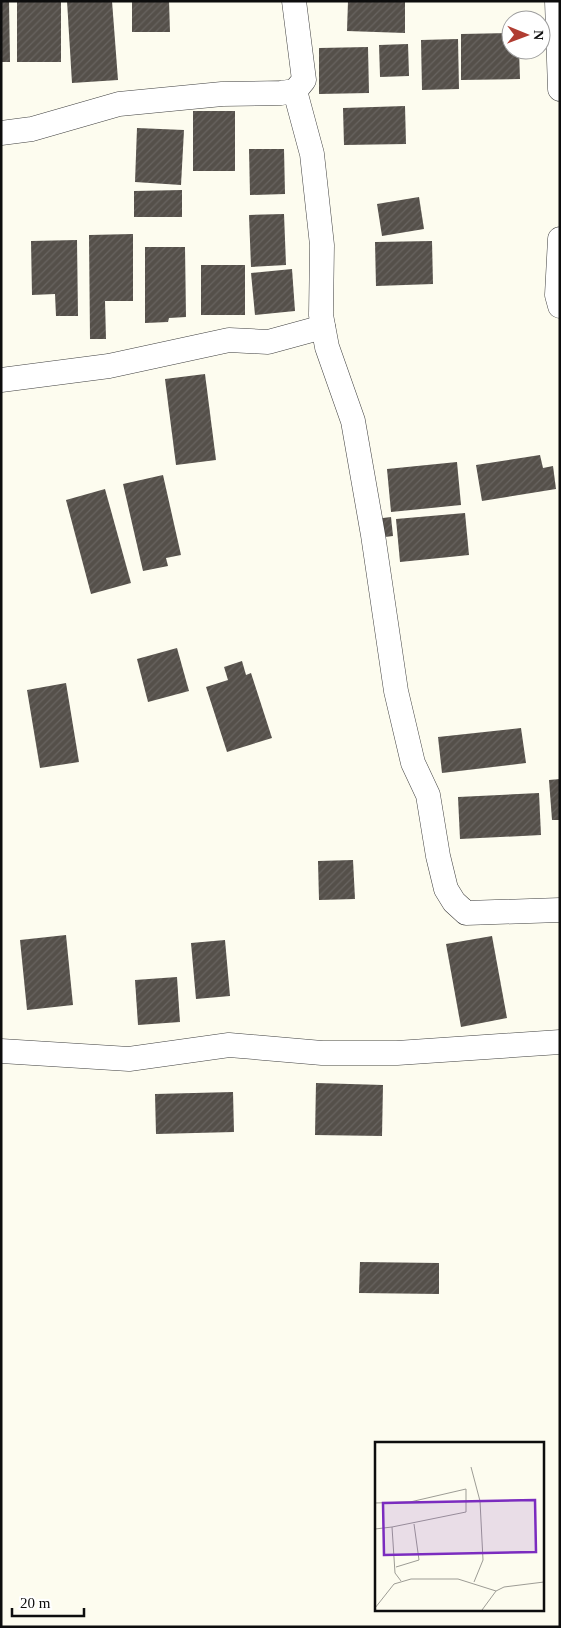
<svg xmlns="http://www.w3.org/2000/svg" width="561" height="1628" viewBox="0 0 561 1628" font-family="Georgia,serif">
<defs>
<pattern id="building-hatch" width="6" height="6" patternUnits="userSpaceOnUse" patternTransform="scale(1.25)"><rect width="6" height="6" fill="#55504a"/><path d="M-1 1l2-2M0 6l6-6M5 7l2-2" fill="none" stroke="#686460"/></pattern>
</defs>
<rect width="100%" height="100%" fill="#fdfcef"/>
<g fill="url(#building-hatch)">
<polygon points="1,1 9,1 10,62 1,62"/>
<rect x="17" y="1" width="44" height="61"/>
<polygon points="67,1 112,1 118,80 72,83"/>
<polygon points="132,1 169,1 170,32 132,32"/>
<polygon points="348,1 405,1 405,33 347,31"/>
<polygon points="511,33 511,50 519,50 520,79 461,80 461,34"/>
<polygon points="458,39 459,89 422,90 421,40"/>
<polygon points="408,44 409,76 380,77 379,45"/>
<polygon points="368,47 369,93 319,94 319,48"/>
<polygon points="405,106 406,144 344,145 343,108"/>
<rect x="193" y="111" width="42" height="60"/>
<polygon points="137,128 184,130 181,185 135,182"/>
<polygon points="249,149 284,149 285,194 250,195"/>
<polygon points="182,190 182,217 134,217 134,191"/>
<polygon points="419,197 424,229 382,236 377,204"/>
<polygon points="284,214 286,265 251,267 249,215"/>
<polygon points="133,234 133,301 105,301 106,339 90,339 89,235"/>
<polygon points="77,240 78,316 56,316 55,294 32,295 31,241"/>
<polygon points="432,241 433,284 376,286 375,242"/>
<polygon points="145,247 185,247 186,317 169,318 168,322 145,323"/>
<rect x="201" y="265" width="44" height="50"/>
<polygon points="292,269 295,311 255,315 251,273"/>
<polygon points="205,374 216,460 176,465 165,379"/>
<polygon points="540,455 543,468 553,466 556,489 482,501 476,465"/>
<polygon points="457,462 461,505 391,512 387,469"/>
<polygon points="163,475 181,555 166,558 168,566 143,571 123,484"/>
<polygon points="105,489 131,583 91,594 66,500"/>
<polygon points="465,513 469,555 400,562 396,519"/>
<polygon points="391,517 393,536 377,538 375,519"/>
<polygon points="177,648 189,691 148,702 137,659"/>
<polygon points="242,661 246,675 251,673 272,738 227,752 206,687 228,680 224,667"/>
<polygon points="66,683 79,762 40,768 27,690"/>
<polygon points="521,728 526,763 442,773 438,737"/>
<polygon points="560,779 560,820 552,820 549,780"/>
<polygon points="539,793 541,835 460,839 458,797"/>
<polygon points="353,860 355,899 319,900 318,861"/>
<polygon points="66,935 73,1005 27,1010 20,940"/>
<polygon points="492,936 507,1018 461,1027 446,944"/>
<polygon points="225,940 230,996 196,999 191,943"/>
<polygon points="177,977 180,1022 138,1025 135,980"/>
<polygon points="316,1083 383,1085 382,1136 315,1135"/>
<polygon points="233,1092 234,1132 156,1134 155,1094"/>
<polygon points="360,1262 439,1263 439,1294 359,1293"/>
</g>
<g fill="none" stroke-linecap="round" stroke-linejoin="round">
<defs>
<g id="street">
<polyline points="557,1 560,89"/>
<polyline points="295,91 312,154 322,245 321,315 327,347 353,421 373,535 396,691 413,763 428,795 438,856 446,889 454,902 466,913 560,910"/>
<polyline points="1,133 32,129 119,104 222,94 281,93 295,91 304,80 294,1"/>
<polyline points="560,239 557,295 560,306"/>
<polyline points="1,380 109,366 229,340 268,342 323,327"/>
<polyline points="1,1051 129,1059 229,1045 322,1053 397,1053 560,1042"/>
</g>
</defs>
<use href="#street" stroke="#404040" stroke-width="25"/>
<use href="#street" stroke="#fff" stroke-width="24"/>
</g>
<g transform="translate(375 1442)">
<rect width="169" height="169" fill="#fdfcef"/>
<path fill="none" stroke="#9d9c95" stroke-width="1" d="M96,25L105,59L108,118L99,140M0,61L35,60L91,47V70L17,85M0,87L17,85L20,131L26,139M21,125L44,118L39,82M0,166L19,142L36,137H83L121,149M107,168L121,149L129,145L169,140"/>
<path fill="#7b2cbf" fill-opacity="0.15" stroke="#7b2cbf" stroke-width="2.5" d="M160,58L161,110L9,113L8,61Z"/>
<rect width="169" height="169" fill="none" stroke="#0d0d0d" stroke-width="2.5"/>
</g>
<rect width="561" height="1628" fill="none" stroke="#0d0d0d" stroke-width="5"/>
<g transform="translate(526 35) rotate(91)"><circle r="24" fill="#ffffff" stroke="#9e9e9e"/>
<path d="M0-4L9 19L0 12L-9 19Z" fill="#b03d32"/>
<text y="-8" font-size="14" font-weight="bold" text-anchor="middle" fill="#0d0d0d">N</text>
</g>
<path d="M12 1608v8h72v-8" fill="none" stroke="#0d0d0d" stroke-width="2.5"/>
<text x="20" y="1608" font-size="15" fill="#0d0d0d" stroke="#ffffff" stroke-width="4" paint-order="stroke">20 m</text>
</svg>
